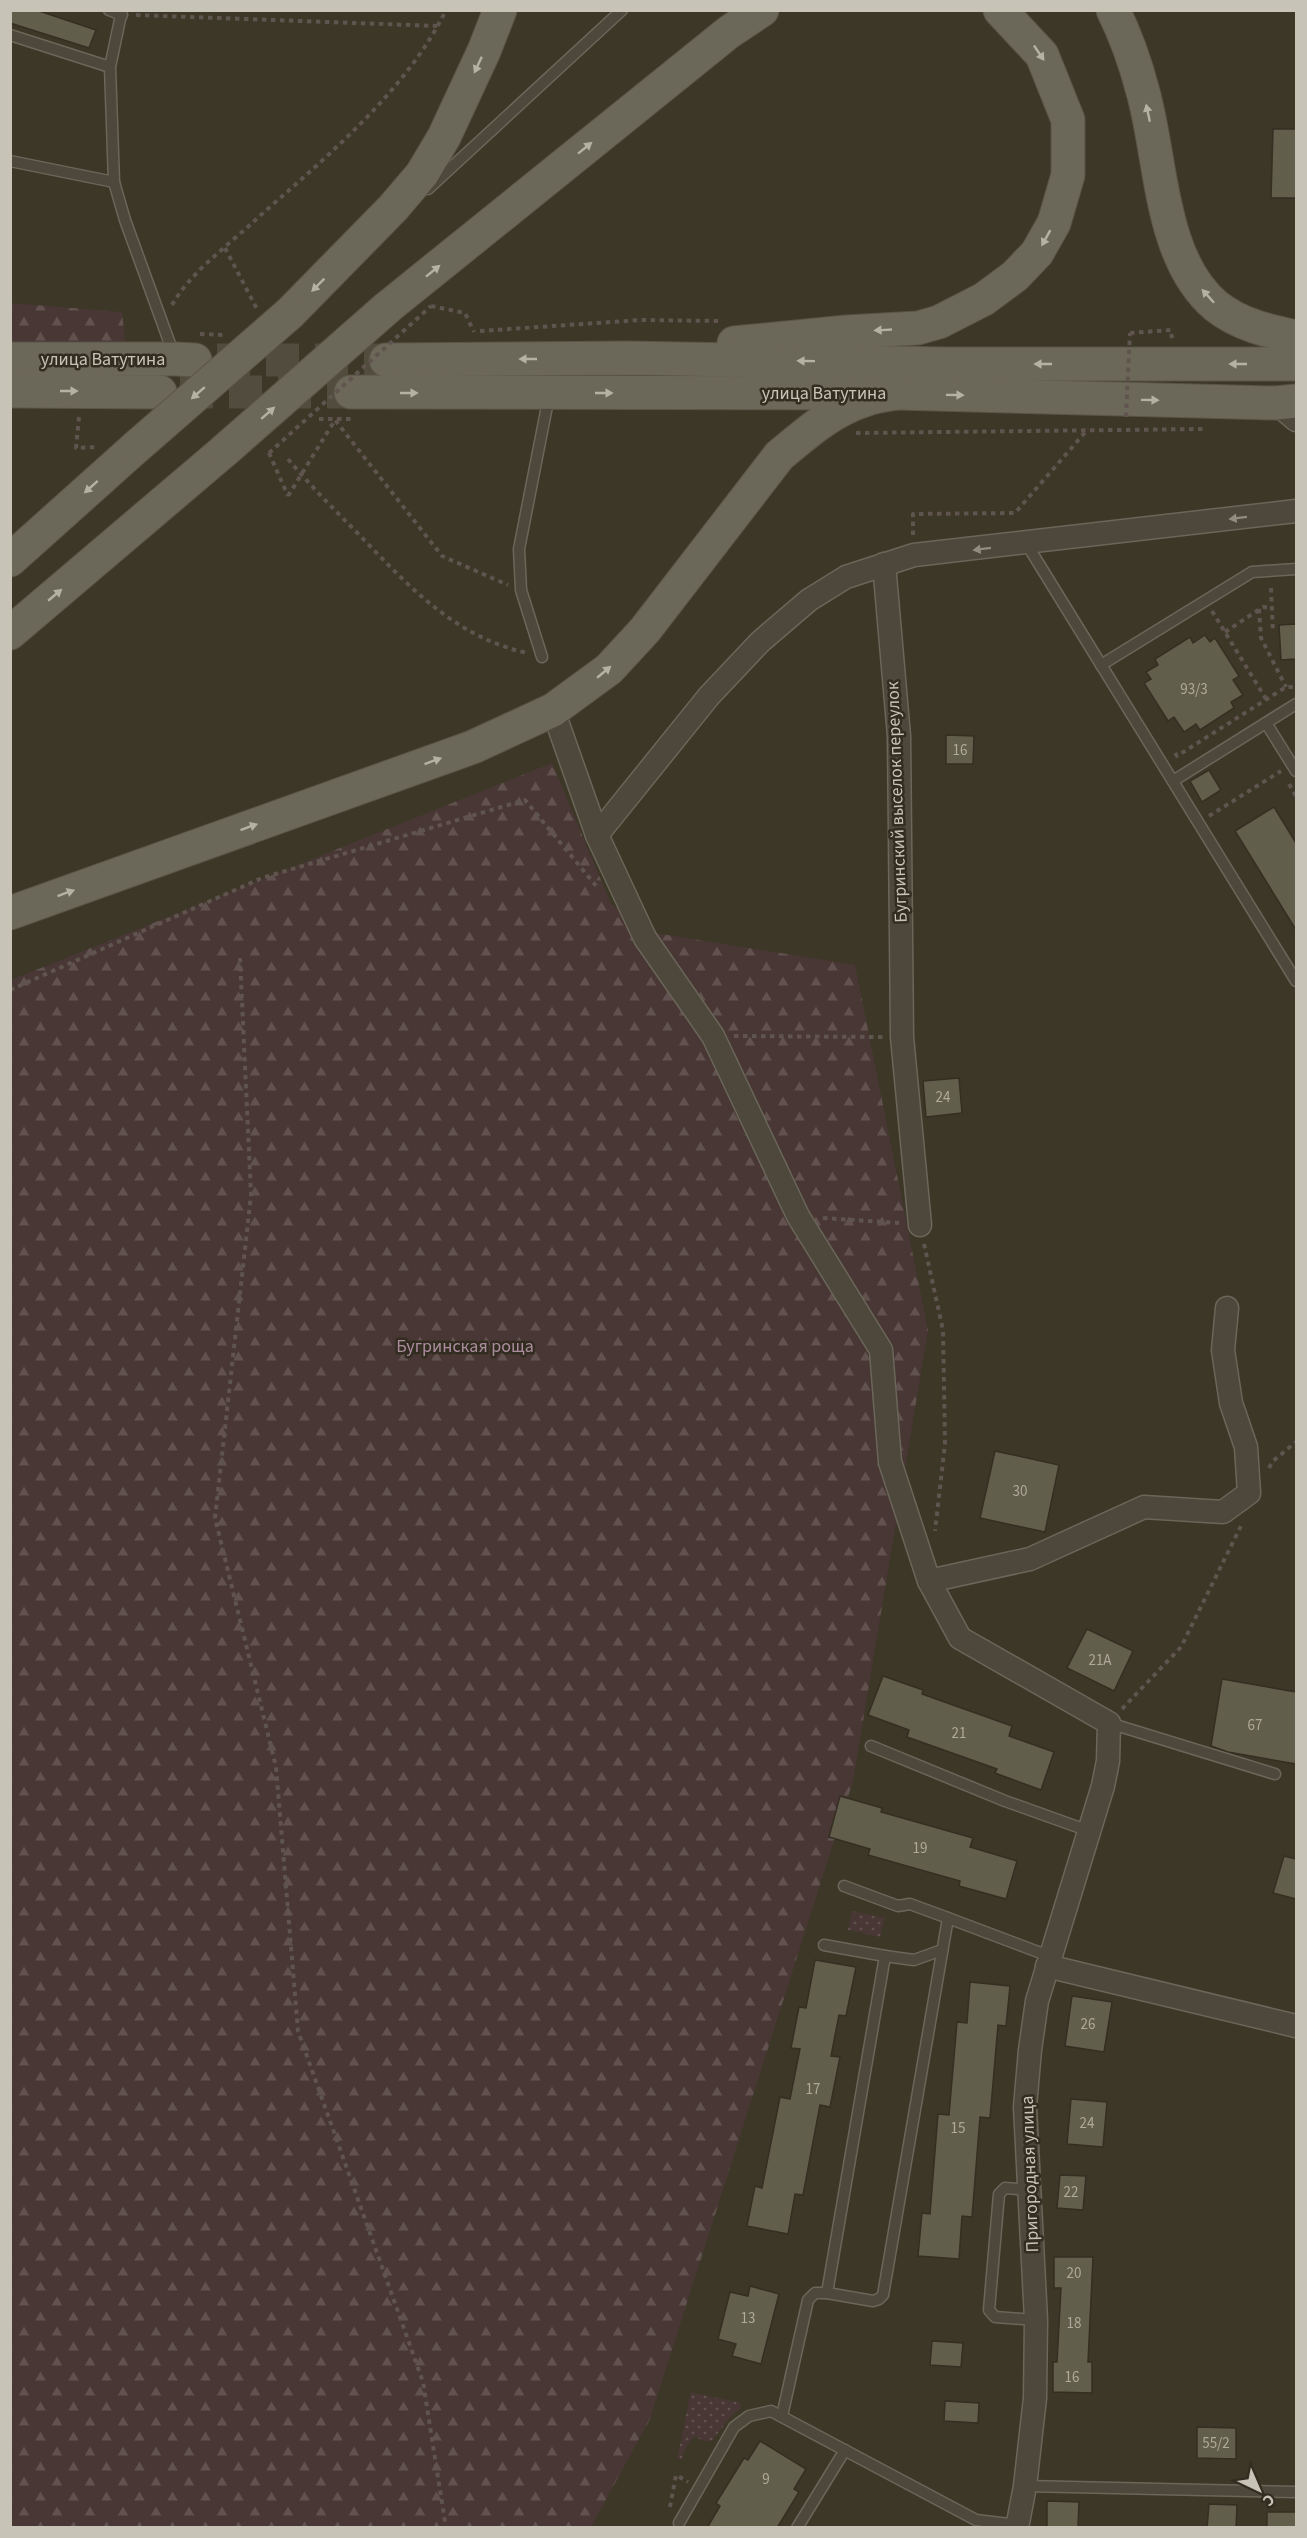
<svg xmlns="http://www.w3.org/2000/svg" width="1307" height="2538" viewBox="0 0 1307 2538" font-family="'Source Sans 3',sans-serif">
<defs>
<pattern id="forest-firs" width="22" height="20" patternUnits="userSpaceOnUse" patternTransform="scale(1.5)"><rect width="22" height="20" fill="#483734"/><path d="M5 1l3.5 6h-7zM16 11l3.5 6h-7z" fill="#61524f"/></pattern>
<pattern id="park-dots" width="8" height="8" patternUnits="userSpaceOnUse" patternTransform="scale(1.5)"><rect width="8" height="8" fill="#483734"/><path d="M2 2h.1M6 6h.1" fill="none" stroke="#61524f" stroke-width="1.8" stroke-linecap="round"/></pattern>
</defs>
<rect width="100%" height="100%" fill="#3c3727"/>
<g fill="url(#forest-firs)">
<polygon points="10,303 122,312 126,349 11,348"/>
<polygon points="552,763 611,904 655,933 855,965 928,1330 853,1781 650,2419 591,2527 11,2528 11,980"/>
</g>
<g fill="url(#park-dots)">
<polygon points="852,1911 885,1918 880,1937 848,1930"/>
<path d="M691,2392L741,2403L740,2409L731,2416L712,2441H704L695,2437C687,2442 684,2450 682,2459H677Z"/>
</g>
<g fill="#625e4c" stroke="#342f22" stroke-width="1.5">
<polygon points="10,10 36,10 96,30 89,48 10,23"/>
<polygon points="1273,129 1296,129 1296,198 1271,198"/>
<polygon points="1296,624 1296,659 1281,660 1279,625"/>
<polygon points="1205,635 1210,642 1215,638 1239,676 1233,680 1243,695 1231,702 1234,708 1200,730 1196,724 1184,732 1174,717 1168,721 1144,683 1151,679 1146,672 1158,665 1155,659 1190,637 1193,643"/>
<polygon points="946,735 974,736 973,764 946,764"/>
<polygon points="1209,770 1221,790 1202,802 1190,781"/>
<polygon points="1274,807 1296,843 1296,930 1235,831"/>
<polygon points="959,1078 962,1113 926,1117 923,1081"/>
<polygon points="995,1451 1059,1465 1045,1532 980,1518"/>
<polygon points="1087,1629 1133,1651 1114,1691 1067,1668"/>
<polygon points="883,1676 923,1690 922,1694 1012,1726 1009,1736 1054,1752 1041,1790 995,1773 997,1769 907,1737 909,1730 868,1715"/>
<polygon points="1222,1679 1296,1692 1296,1764 1228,1752 1211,1746"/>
<polygon points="840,1796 882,1808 881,1812 973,1838 970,1847 1017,1861 1006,1899 959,1886 960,1881 868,1855 870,1849 829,1837"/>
<polygon points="1284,1856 1296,1859 1296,1899 1273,1893"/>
<polygon points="815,1960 856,1967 846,2016 839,2015 831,2056 840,2057 830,2107 820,2105 803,2195 795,2194 788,2234 747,2226 755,2186 762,2188 780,2097 790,2099 800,2049 791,2048 799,2007 806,2008"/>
<polygon points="970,1982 1010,1986 1006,2026 998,2025 990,2118 980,2117 972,2217 962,2216 959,2259 918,2256 922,2213 930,2214 938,2114 949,2115 957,2022 967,2023"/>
<polygon points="1072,1996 1112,2002 1104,2052 1065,2046"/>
<polygon points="1071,2099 1107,2102 1103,2147 1067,2144"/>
<polygon points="1060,2175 1086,2176 1083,2210 1057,2208"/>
<polygon points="1054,2257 1093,2257 1088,2362 1092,2362 1092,2393 1053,2392 1053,2362 1057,2362 1061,2288 1054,2288"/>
<polygon points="750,2286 779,2294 761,2364 732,2356 736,2344 718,2339 730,2292 748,2296"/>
<polygon points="932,2341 963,2343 961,2367 930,2365"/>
<polygon points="945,2401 979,2403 978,2423 944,2421"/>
<polygon points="1197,2427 1236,2428 1236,2459 1197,2458"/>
<polygon points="760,2441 806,2469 794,2489 799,2492 777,2528 707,2528 720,2506 716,2503 744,2458 748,2460"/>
<polygon points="1047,2501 1079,2502 1078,2527 1047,2527"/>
<polygon points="1209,2504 1237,2505 1236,2528 1207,2528"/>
<rect x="1267" y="2512" width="29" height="16"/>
</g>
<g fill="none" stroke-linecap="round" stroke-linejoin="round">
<g stroke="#514c3d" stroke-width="33" stroke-dasharray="33 16" stroke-linecap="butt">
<polyline points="217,360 386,360"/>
<polyline points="180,392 351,392"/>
</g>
<defs>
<g id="service">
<polyline points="109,10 122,15"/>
<polyline points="122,10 110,67 114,182 125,220 174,355"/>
<polyline points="10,35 110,67"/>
<polyline points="10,161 114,182"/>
<polyline points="428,189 622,10"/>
<polyline points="1026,543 1296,981"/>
<polyline points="542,657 521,590 519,549 549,396"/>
<polyline points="1101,665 1252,572 1296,569"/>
<polyline points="1266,723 1296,771"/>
<polyline points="1173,781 1296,704"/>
<polyline points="1109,1723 1275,1774"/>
<polyline points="871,1746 1005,1801 1089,1831"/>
<polyline points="844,1886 898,1906 910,1904 948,1918"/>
<polyline points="824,1945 885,1956"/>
<polyline points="1030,2190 1005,2188 999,2194 989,2310 995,2317 1036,2320"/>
<polyline points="827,2293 873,2301 879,2299 883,2295 948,1918 1049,1956"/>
<polyline points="782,2416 808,2300 815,2293 827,2293 885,1956 914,1960 942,1950"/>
<polyline points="1025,2486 1296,2492"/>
<polyline points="679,2523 734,2427 749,2416 771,2411 976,2520 1018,2525"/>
<polyline points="797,2528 845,2450"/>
</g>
<g id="minor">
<polyline points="1276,403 1296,420"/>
<polyline points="884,564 899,736 902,1037 920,1225"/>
<polyline points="553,710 597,835 645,938 713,1036 798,1216 881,1350 890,1462 929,1581 960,1638 1109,1723 1108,1761 1103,1786 1037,2001 1030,2050 1025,2107 1036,2320 1035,2398 1025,2486 1017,2528"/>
<polyline points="597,835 709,696 760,642 809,600 846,577 914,555 1296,511"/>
<polyline points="929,1581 1030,1559 1144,1507 1223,1512 1249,1493 1246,1447 1231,1403 1223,1350 1227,1308"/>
<polyline points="1047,1966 1296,2026"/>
</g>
<g id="primary">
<path d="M1113,10C1126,36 1136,65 1143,92C1162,159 1159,258 1216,306C1240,325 1268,331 1296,337"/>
<polyline points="388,307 729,32 762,10"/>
<polyline points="290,313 393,208 422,174 444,137 484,51 500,10"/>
<polyline points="734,343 847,332 918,328 939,322 984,299 1015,276 1037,253 1054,223 1068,175 1068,120 1042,55 1000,10"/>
<polyline points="10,359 176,359 195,360"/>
<polyline points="386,360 628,358 945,364 1296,364"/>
<polyline points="10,391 160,392"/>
<polyline points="351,392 897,393 1276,403 1296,401"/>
<polyline points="10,560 135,448"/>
<polyline points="10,633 224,451"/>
<path d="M10,913L473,747L553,710L609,669L645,630L779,456C804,435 832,410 865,400C875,396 886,395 897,393"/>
</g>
</defs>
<use href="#service" stroke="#6a6659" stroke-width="13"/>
<use href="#minor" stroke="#6a6659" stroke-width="25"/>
<use href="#primary" stroke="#595447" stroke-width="35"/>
<g stroke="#60544e" stroke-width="4" stroke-dasharray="4.5 4.5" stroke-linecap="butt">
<polyline points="136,15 437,26"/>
<polyline points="225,248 257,309"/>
<path d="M172,305C190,273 225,248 252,223C320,162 405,94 446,10"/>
<polyline points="431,306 465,313 474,332"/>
<polyline points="480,331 641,320 721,321"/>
<polyline points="1130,333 1171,330 1172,339"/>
<polyline points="200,334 224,335"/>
<polyline points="79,417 76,448 98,447"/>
<polyline points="319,419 351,419"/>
<polyline points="856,433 1203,429"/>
<polyline points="269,453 288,496"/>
<path d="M288,459C314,490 342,517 370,546C416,594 460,638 527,653"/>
<polyline points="288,496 335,420 442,556 508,585"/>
<polyline points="913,535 913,514 1015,513 1088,429"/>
<polyline points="1271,588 1273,633"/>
<polyline points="1259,609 1261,638 1286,687"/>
<polyline points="1212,611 1266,699"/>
<polyline points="1225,632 1263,607 1272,608"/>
<polyline points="1175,753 1177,756 1286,687 1296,687"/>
<polyline points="1289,784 1296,796"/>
<polyline points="1209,816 1281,771"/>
<polyline points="240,958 251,1195 215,1518 276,1767 298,2031 423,2382 446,2528"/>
<polyline points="10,990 262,878 525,800 597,887"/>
<polyline points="734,1036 883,1037"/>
<polyline points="823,1218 899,1223"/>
<polyline points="924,1244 943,1330 945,1444 935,1531"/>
<polyline points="1269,1468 1273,1461 1296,1442"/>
<polyline points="1122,1709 1181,1647 1241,1526"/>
<polyline points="670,2507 676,2475 688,2482"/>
</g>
<use href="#service" stroke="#4d483b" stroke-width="10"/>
<use href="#minor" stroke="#4d483b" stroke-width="22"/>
<use href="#primary" stroke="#6c6859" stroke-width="33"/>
<defs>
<g id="primary-bridge">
<polyline points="135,448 290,313"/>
<polyline points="224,451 388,307"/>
</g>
</defs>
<use href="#primary-bridge" stroke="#595447" stroke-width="35" stroke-linecap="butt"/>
<g stroke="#60544e" stroke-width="4" stroke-dasharray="4.5 4.5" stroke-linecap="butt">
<polyline points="1126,417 1130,333"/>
<polyline points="269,453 431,306"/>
</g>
<use href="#primary-bridge" stroke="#6c6859" stroke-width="33"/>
</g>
<defs><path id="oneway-solid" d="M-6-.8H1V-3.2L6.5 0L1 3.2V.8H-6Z" transform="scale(1.5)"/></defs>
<g fill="#b5b2a4">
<use href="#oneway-solid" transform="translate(1039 53) rotate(56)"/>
<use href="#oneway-solid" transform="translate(478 65) rotate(115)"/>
<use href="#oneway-solid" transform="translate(1148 113) rotate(-102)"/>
<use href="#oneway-solid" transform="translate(585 148) rotate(-39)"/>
<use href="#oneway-solid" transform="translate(1046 238) rotate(119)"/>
<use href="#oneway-solid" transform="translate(433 271) rotate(-39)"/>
<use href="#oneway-solid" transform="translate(318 285) rotate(135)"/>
<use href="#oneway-solid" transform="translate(1208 296) rotate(-132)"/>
<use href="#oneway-solid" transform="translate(883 330) rotate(177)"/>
<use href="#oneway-solid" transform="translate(528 359) rotate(180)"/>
<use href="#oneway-solid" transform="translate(806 361) rotate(-179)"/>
<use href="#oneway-solid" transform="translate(1043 364) rotate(-180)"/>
<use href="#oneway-solid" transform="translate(1238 364) rotate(-180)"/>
<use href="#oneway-solid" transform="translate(69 391)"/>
<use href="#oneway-solid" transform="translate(198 393) rotate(139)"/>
<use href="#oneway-solid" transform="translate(409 393)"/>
<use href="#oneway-solid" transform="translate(604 393)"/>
<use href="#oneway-solid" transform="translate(955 395) rotate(1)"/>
<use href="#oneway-solid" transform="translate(1150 400) rotate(1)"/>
<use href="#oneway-solid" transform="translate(268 413) rotate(-41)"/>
<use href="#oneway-solid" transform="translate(91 487) rotate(138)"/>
<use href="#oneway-solid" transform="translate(55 595) rotate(-40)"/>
<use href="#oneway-solid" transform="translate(604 672) rotate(-40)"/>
<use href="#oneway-solid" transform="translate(433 761) rotate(-20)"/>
<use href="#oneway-solid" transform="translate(249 827) rotate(-20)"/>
<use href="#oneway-solid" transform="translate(66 893) rotate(-20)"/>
</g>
<g fill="#908c7f">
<use href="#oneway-solid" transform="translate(1238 518) rotate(173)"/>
<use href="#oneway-solid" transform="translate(982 549) rotate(173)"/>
</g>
<g text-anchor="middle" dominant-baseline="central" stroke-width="5" stroke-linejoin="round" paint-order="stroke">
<g font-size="15" fill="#aeaa9c">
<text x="1194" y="689">93/3</text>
<text x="960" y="750">16</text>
<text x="943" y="1097">24</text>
<text x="1020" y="1491">30</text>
<text x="1100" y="1660">21А</text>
<text x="1255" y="1725">67</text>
<text x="959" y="1733">21</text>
<text x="920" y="1848">19</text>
<text x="1088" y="2024">26</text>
<text x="813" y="2089">17</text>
<text x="1087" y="2123">24</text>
<text x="958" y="2128">15</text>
<text x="1071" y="2192">22</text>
<text x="1074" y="2273">20</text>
<text x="748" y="2318">13</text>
<text x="1074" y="2323">18</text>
<text x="1072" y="2377">16</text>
<text x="1216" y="2443">55/2</text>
<text x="766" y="2479">9</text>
</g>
<g font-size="18" fill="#c7c4b7" stroke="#322d20">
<text x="103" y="359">улица Ватутина</text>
<text x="824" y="393">улица Ватутина</text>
<text transform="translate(897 802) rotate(-92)">Бугринский выселок переулок</text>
<text transform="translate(1030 2174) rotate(-92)">Пригородная улица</text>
</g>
<g font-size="18" fill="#ab8d9f" stroke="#322d20">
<text x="465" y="1346">Бугринская роща</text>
</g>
</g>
<rect width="1307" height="2538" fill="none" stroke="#c7c4b7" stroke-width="24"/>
<g transform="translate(1259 2490) rotate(136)" stroke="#322d20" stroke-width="4.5" paint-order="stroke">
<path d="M0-4.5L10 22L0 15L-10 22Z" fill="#c7c4b7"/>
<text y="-9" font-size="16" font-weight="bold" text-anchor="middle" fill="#c7c4b7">С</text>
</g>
</svg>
